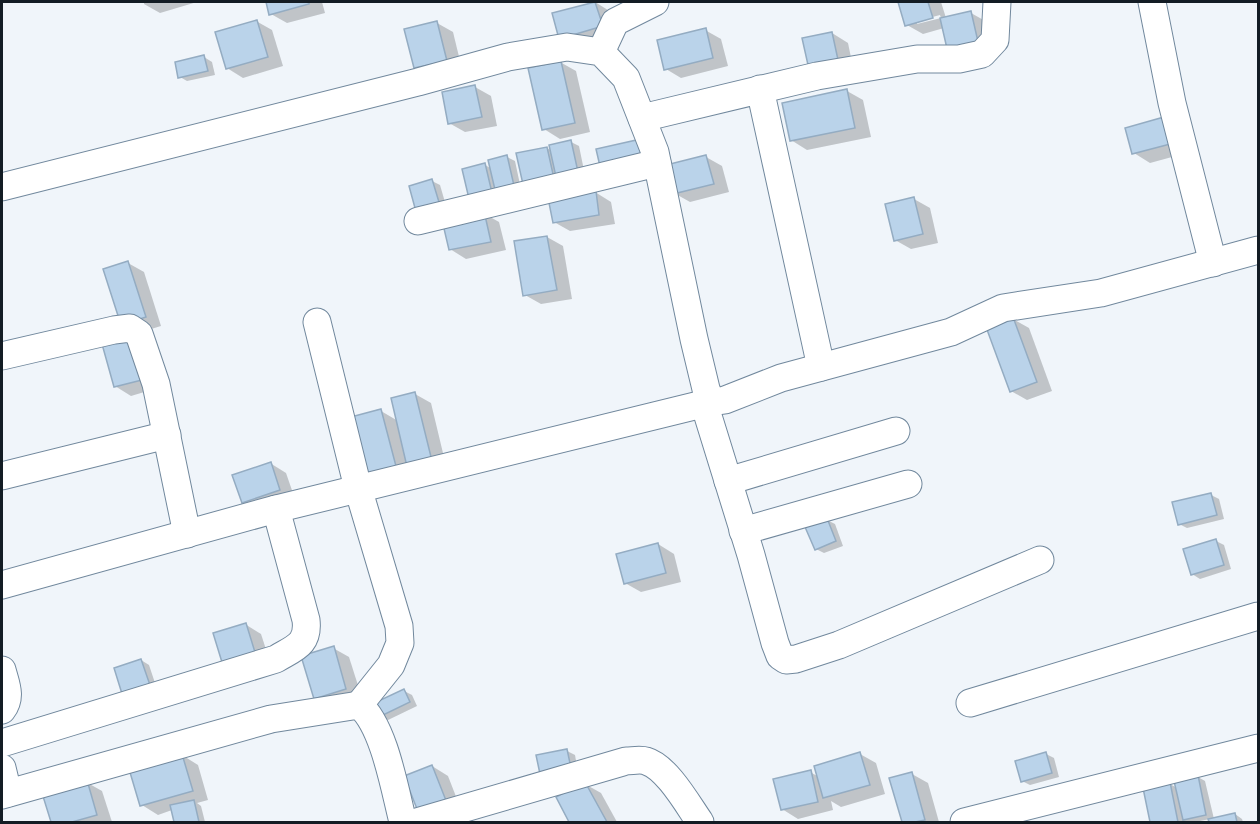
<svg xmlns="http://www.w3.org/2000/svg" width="1260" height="824" viewBox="0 0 1260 824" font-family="'Crimson Pro',serif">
<rect width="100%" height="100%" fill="#f0f5fa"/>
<g fill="#0003" fill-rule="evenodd">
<polygon points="144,2 197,2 160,13 144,4"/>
<polygon points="267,2 322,2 325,13 287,23 271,14"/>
<polygon points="595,2 611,12 618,35 576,47 560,38"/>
<path d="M900,2H941L946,18L971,13L987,22L994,55L944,28L923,34L907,25ZM940,15L941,18L917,24V21Z"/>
<polygon points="256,21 272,30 283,66 243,78 227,68"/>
<polygon points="437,23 453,32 462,69 431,77 415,67"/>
<polygon points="705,30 721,39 728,66 681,78 666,69"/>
<polygon points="832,33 848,43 855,77 827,83"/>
<polygon points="204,57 212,62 215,75 187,81 180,77"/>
<polygon points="560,62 576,71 590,132 560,139 544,129"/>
<polygon points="475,87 491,96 497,126 465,132 449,123"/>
<polygon points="847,91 863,100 871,137 807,150 791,140"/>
<polygon points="1127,129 1194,151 1150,163 1134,153"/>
<polygon points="571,142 579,146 587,185 525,188 547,148 552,151"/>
<polygon points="507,157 515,161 522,194 472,202 485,165 492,169"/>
<polygon points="706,157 722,166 729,192 690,202 674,193"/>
<polygon points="432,181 440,185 449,216 427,222"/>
<polygon points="595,192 611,202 615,224 570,231 554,222"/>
<polygon points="914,199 930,208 938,243 911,249 895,240"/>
<polygon points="483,213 499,222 506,250 466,259 450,249"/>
<polygon points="547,237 563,246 572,299 541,304 525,295"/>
<polygon points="128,263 144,272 161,326 138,333"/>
<polygon points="1013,319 1029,328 1052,391 1027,400 1011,391"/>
<polygon points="104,345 161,387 131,396 115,386"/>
<polygon points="415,394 431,403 448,474 379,487 381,411 398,421"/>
<polygon points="270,463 286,473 295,499 259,511 243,502"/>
<polygon points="1211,495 1219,499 1224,519 1187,528 1179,524"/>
<polygon points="827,520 835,524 843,546 824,553 816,549"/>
<polygon points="1216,541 1224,545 1231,569 1200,579 1192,574"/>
<polygon points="658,544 674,554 681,582 641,592 625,583"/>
<polygon points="245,624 261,634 273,671 243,681"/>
<polygon points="333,648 349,657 362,698 331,707 315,698"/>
<polygon points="141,660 149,665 158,692 132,700"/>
<polygon points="404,691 412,695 417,706 388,720 380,716"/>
<polygon points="567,751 575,755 578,772 538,757"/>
<polygon points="860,754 876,763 885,794 841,807 831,801 833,810 798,819 782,809 810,772 819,777"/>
<polygon points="1046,754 1054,758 1059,777 1030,785 1022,781"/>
<polygon points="182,755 198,765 208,800 197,803 201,806 205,822 175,822 172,810 158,815 142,805"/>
<polygon points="432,766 448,776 462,812 436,822"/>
<polygon points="912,774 928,783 939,822 904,822 891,779"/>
<polygon points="1198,777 1205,781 1214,819 1235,814 1242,819 1243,822 1211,822 1210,819 1195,822 1151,822 1145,789 1170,784 1177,788"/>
<polygon points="86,782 102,791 112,822 52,822 44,794"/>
<polygon points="585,784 601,793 617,822 571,822 558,798"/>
</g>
<g fill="#bad3ea" stroke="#94acc2" stroke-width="1.5">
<polygon points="266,2 309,2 309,4 269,15"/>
<polygon points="595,2 603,26 559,39 552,13"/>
<polygon points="898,2 928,2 933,18 905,26"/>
<polygon points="971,11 979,46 948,53 940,18"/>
<polygon points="257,20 268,57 226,69 215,32"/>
<polygon points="437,21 447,61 414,68 404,29"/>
<polygon points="706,28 713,58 664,70 657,40"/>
<polygon points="832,32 840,69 810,74 802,38"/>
<polygon points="204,55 208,71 178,78 175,62"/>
<polygon points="561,61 575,123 542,130 528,68"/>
<polygon points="475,85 482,117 448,124 442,92"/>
<polygon points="847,89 855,128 790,141 782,103"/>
<polygon points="1171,115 1178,142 1132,154 1125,128"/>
<polygon points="641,139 646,165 602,175 596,149"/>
<polygon points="571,140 580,181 558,186 549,145"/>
<polygon points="547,147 555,183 524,189 516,153"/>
<polygon points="507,155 515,190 496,194 488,160"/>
<polygon points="706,155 714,184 673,194 666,165"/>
<polygon points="485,163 493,197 470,203 462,169"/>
<polygon points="432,179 442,212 418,219 409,186"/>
<polygon points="596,191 599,215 553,223 548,198"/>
<polygon points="914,197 923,234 894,241 885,204"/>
<polygon points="484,211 491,242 449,250 442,220"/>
<polygon points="547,236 557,290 523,296 514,241"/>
<polygon points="128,261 146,317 121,325 103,269"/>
<polygon points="1013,317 1037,382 1010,392 986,327"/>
<polygon points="134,335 146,379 114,387 102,344"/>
<polygon points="415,392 433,465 408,471 391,398"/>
<polygon points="381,409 397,470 362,478 347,418"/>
<polygon points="271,462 280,490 242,503 232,475"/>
<polygon points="1211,493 1217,515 1178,525 1172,502"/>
<polygon points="827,518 836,541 815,550 805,527"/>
<polygon points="1216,539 1224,565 1191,575 1183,549"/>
<polygon points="658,543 666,573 624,584 616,554"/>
<polygon points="246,623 258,662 225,672 213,633"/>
<polygon points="334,646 346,689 314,699 301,656"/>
<polygon points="141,659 151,688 123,697 114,668"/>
<polygon points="404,689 410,702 379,717 372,704"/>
<polygon points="567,749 571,768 540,774 536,755"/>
<polygon points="860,752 870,785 823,798 814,766"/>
<polygon points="1046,752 1052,773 1021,782 1015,761"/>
<polygon points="182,754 193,791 140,806 129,769"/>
<polygon points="432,765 447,803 419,814 404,776"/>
<polygon points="811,770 818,802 781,810 773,779"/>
<polygon points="912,772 925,820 915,822 902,822 889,778"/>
<polygon points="1198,775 1206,815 1183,820 1174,781"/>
<polygon points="87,780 97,815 72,822 51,822 42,793"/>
<polygon points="585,782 607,822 569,822 556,797"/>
<polygon points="1170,782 1178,822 1150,822 1143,788"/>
<polygon points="194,800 199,822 174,822 170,805"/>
<polygon points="1235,813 1237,822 1209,822 1208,819"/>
</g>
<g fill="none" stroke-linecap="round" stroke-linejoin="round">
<defs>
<g id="minor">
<polyline points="1152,2 1172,103 1213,263"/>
<polyline points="601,52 615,22 655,2"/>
<polyline points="760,89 821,367"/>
<polyline points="642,118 817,76 917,59 959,59 982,54 995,40 997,2"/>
<polyline points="2,187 418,82 508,57 567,47 601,52 626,78 655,152 694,339 706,389 711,402 725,400 781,378 951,332 1003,308 1101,293 1258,250"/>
<polyline points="418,221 657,163"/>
<polyline points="317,322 358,488 399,626 400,643 391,665 359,705"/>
<polyline points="2,356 114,330 130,328 139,334 156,384 187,534"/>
<polyline points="704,403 751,555 775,643 780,656 786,660 796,659 839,645 1040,560"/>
<polyline points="2,476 167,435"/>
<polyline points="728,481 896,431"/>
<polyline points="743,531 908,484"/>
<polyline points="2,585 276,509 711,402"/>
<path d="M2,670C6,685 12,697 2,710"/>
<polyline points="970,703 1258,616"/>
<path d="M2,743L276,659C294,648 309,645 306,620L276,509"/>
<polyline points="2,768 8,793"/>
<path d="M2,795L271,719L359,705C384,725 395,791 403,822"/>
<path d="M417,822L626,761C632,761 640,759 646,761C667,767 688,805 700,822"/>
<polyline points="964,822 1258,748"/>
</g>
</defs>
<use href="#minor" stroke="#71889d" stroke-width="29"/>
<use href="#minor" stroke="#fff" stroke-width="27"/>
</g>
<rect width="1260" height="824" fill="none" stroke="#131c24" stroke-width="6"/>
</svg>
